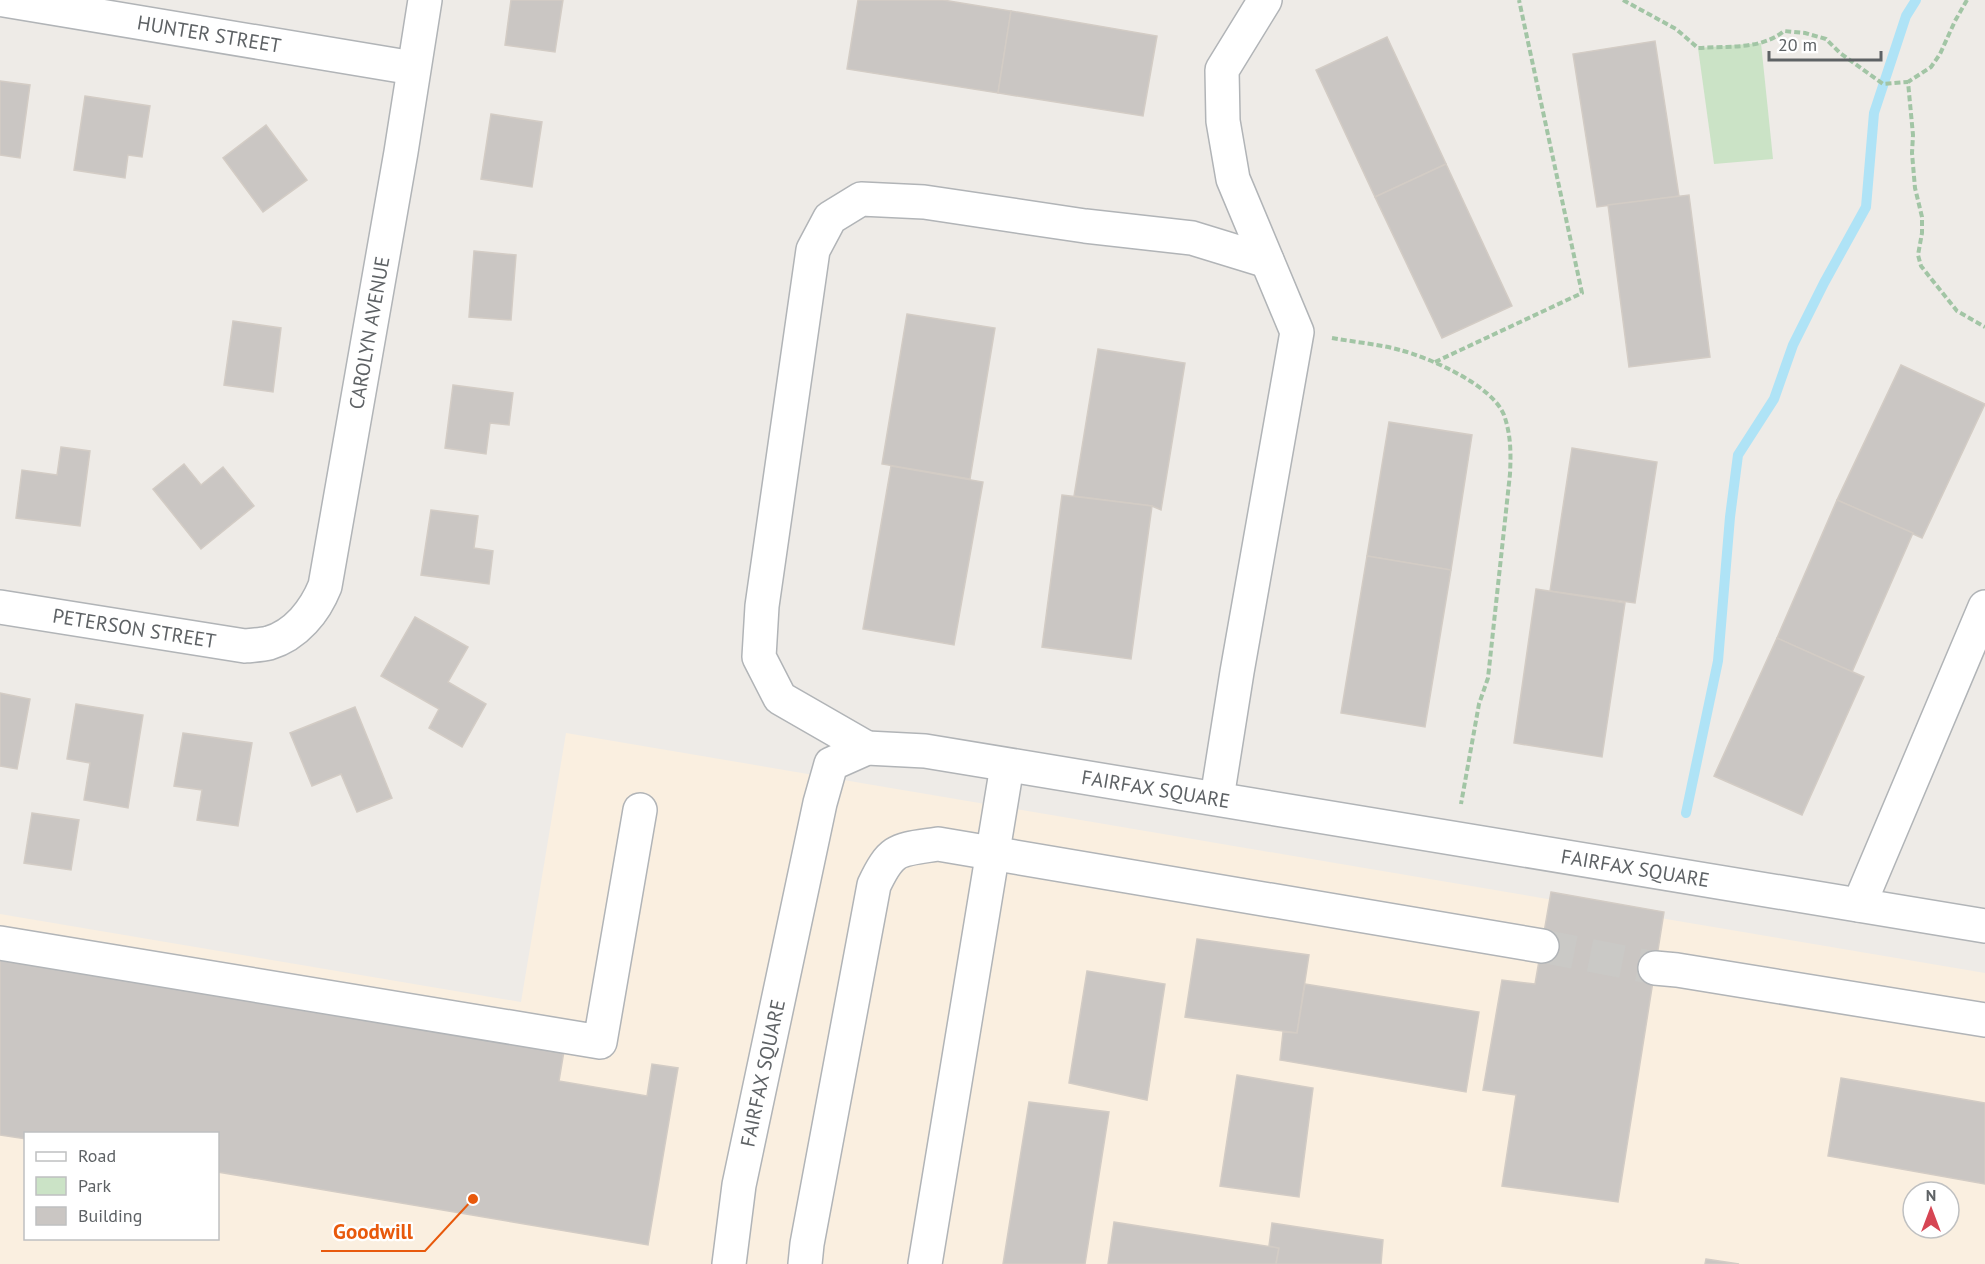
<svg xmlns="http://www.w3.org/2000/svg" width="1985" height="1264" viewBox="0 0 1985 1264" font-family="'PT Sans',sans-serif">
<rect width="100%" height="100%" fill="#eeebe7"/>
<path fill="#faefe0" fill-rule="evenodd" d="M566,733L1985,973V1264H0V914L521,1002ZM26,1134H218V1238H26ZM1913,1192H1949V1228H1913Z"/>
<polygon fill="#cbe3c6" points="1761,43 1773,159 1714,164 1698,48"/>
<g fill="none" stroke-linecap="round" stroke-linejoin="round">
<polyline stroke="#afe3f6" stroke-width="10" points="1686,813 1718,661 1730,517 1738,455 1774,399 1793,345 1824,283 1866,207 1874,113 1906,16 1916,0"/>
</g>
<g fill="#cac6c3" stroke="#d3ccc5" stroke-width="1.5">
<polygon points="511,0 563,0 555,52 505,45"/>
<polygon points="858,0 943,0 1011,11 998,93 847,69"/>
<polygon points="1011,11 1157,36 1143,116 998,93"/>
<polygon points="1387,37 1446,164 1375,197 1316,70"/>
<polygon points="1655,41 1679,196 1597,207 1573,54"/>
<polygon points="0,81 30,85 20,158 0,155"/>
<polygon points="85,96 150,106 142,157 128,155 125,178 74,170"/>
<polygon points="491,114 542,122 532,187 481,179"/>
<polygon points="266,125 307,180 263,212 223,158"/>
<polygon points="1446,164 1512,306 1442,338 1375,197"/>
<polygon points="1689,195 1710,357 1629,367 1608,205"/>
<polygon points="474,251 516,255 511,320 469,317"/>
<polygon points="907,314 995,328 970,479 882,464"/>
<polygon points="233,321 281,328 273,392 224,385"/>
<polygon points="1098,349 1185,363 1161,510 1152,506 1074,496"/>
<polygon points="1901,365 1985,404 1922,538 1837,500"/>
<polygon points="453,385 513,393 509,425 490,423 486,454 445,448"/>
<polygon points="1389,422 1472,435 1451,570 1367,556"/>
<polygon points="61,447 90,451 80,526 16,518 22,470 57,475"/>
<polygon points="1572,448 1657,462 1635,603 1550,591"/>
<polygon points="184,464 201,485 223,467 254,506 201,549 153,489"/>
<polygon points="891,466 983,482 954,645 863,629"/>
<polygon points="1062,495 1152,506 1131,659 1042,647"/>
<polygon points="1837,500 1913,533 1852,672 1777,638"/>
<polygon points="431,510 478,516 474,548 493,551 489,584 421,575"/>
<polygon points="1367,556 1451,570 1425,727 1341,713"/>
<polygon points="1536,589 1625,603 1602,757 1514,743"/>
<polygon points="415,617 468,647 448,682 486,704 462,747 429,728 439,709 381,676"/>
<polygon points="1777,638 1864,677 1802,815 1714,776"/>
<polygon points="0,693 30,699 17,769 0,766"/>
<polygon points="76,704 143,715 128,808 84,800 90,763 67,759"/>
<polygon points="355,707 392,798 357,812 341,774 312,786 290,733"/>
<polygon points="183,733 252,743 238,826 197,820 202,790 174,786"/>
<polygon points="32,813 79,820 71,870 24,863"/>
<polygon points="1551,892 1664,912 1618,1202 1502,1186 1516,1095 1483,1090 1502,980 1535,984"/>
<polygon points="1197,939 1309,955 1297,1033 1185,1017"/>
<polygon points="0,956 564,1051 559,1081 647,1096 652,1064 678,1068 648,1245 218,1172 218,1134 26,1134 26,1139 0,1135"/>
<polygon points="1087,971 1165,984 1147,1100 1069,1083"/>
<polygon points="1305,984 1479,1012 1466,1092 1280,1060 1283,1032 1297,1033"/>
<polygon points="1237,1075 1313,1088 1299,1197 1220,1186"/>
<polygon points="1841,1078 1985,1103 1985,1184 1828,1156"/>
<polygon points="1029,1102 1109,1112 1085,1264 1003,1264"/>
<polygon points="1114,1222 1279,1248 1276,1264 1108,1264"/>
<polygon points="1272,1223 1383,1240 1381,1264 1276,1264 1279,1248 1269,1246"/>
<polygon points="1706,1259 1739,1264 1705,1264"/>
</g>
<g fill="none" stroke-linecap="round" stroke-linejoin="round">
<polyline stroke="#cac9c6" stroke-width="33" stroke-dasharray="33 16" stroke-linecap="butt" points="1542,946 1655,968"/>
<defs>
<g id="minor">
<path id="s1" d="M4,0L413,68"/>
<path id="s2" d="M0,607L245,646C253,645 261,645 269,643C296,635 315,611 325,586L401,152L425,0"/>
<polyline points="867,748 780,698 759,657 762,606 813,250 830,218 861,199 924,202 1085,226 1192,238 1267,261"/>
<polyline points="1217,798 1237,672 1297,332 1233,179 1223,121 1222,70 1265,0"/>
<polyline points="1859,905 1985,607"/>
<polyline points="0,943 600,1042 640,810"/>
<polyline points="1655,968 1677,970 1985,1020"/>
<path id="s3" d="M729,1264L739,1185L820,803L831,764L867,748L925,751L1985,926"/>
<path d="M805,1264L807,1244L874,885C892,847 898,850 938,844L1542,946"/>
<polyline points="925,1264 1007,766"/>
</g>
</defs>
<use href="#minor" stroke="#b1b4b7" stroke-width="36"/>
<g stroke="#a2c5a5" stroke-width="4" stroke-dasharray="6 3" stroke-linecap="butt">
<path d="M1623,0L1676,29L1698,48C1727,46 1761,50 1784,31L1805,33L1826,39L1840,53L1883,84L1908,82"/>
<polyline points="1967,0 1955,21 1940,54 1931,67 1908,82 1913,135 1912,153 1915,188 1922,217 1922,233 1918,255 1921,266 1957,311 1985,327"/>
<path d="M1332,338C1354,342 1378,344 1400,350C1430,358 1492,385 1504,415C1511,435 1511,453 1510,474L1488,678L1479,704L1461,804"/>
<polyline points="1435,362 1582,293 1519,0"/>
</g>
<use href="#minor" stroke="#fff" stroke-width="33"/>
</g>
<g text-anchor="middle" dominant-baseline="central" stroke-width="4.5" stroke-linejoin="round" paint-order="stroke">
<g font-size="20" fill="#5e6265" stroke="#fff">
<text stroke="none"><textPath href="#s1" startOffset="208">HUNTER STREET</textPath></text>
<text stroke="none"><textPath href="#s2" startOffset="612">CAROLYN AVENUE</textPath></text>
<text stroke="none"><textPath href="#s2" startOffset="136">PETERSON STREET</textPath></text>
<text stroke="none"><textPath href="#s3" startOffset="842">FAIRFAX SQUARE</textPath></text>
<text stroke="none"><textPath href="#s3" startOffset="1328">FAIRFAX SQUARE</textPath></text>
<text stroke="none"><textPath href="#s3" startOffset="194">FAIRFAX SQUARE</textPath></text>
</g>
</g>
<path fill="none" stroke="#e8590c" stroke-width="2" d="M473 1199L425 1251H321"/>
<circle fill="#e8590c" stroke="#fff" stroke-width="2" cx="473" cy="1199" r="6"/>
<g font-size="21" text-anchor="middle" font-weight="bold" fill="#e8590c" stroke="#fff" stroke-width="4.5" stroke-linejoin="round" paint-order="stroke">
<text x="373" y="1239">Goodwill</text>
</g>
<rect x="24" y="1132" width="195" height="108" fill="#ffffff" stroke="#bfc0c1" stroke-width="1.5"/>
<rect x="36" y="1152" width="30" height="9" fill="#ffffff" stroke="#bfc0c1" stroke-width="1.5"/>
<text x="78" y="1162" font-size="18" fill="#5e6265">Road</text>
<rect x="36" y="1177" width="30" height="18" fill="#cbe3c6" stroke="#bfc0c1" stroke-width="1.5"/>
<text x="78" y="1192" font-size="18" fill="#5e6265">Park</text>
<rect x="36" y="1207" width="30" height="18" fill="#cac6c3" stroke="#bfc0c1" stroke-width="1.5"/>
<text x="78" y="1222" font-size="18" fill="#5e6265">Building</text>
<g transform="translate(1931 1210)"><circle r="28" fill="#ffffff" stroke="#bfc0c1" stroke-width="1.5"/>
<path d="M0-4.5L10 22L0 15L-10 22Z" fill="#d64553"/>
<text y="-9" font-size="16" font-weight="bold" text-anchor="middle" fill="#5e6265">N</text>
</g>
<path d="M1769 51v9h112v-9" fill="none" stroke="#5e6265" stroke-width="3"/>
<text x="1778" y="51" font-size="18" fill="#5e6265" stroke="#ffffff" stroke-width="4.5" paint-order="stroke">20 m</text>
</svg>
